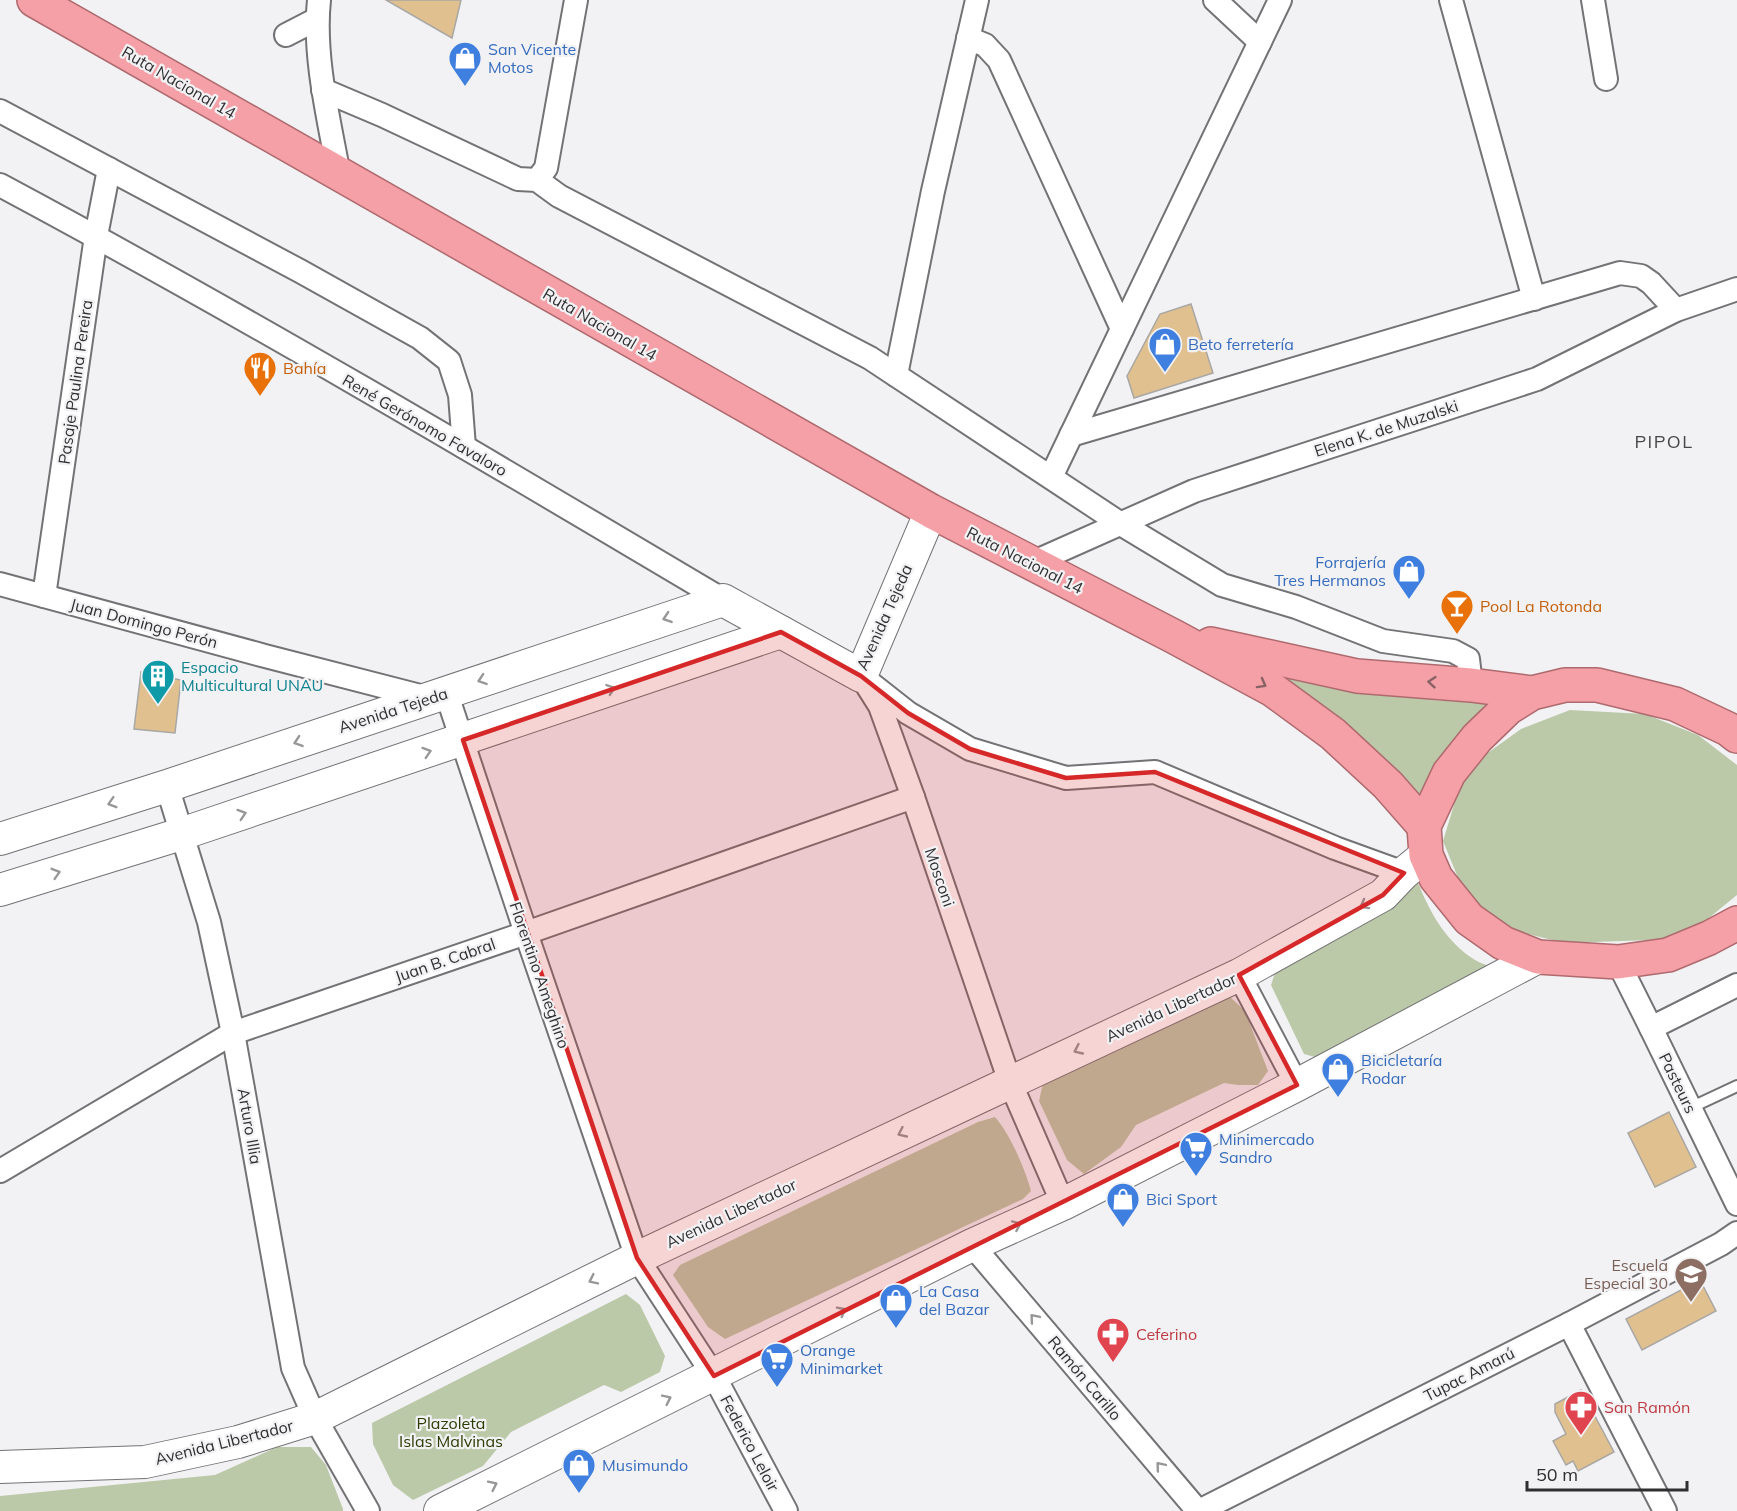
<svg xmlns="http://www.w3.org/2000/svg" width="1737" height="1511" viewBox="0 0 1737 1511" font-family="Mulish,sans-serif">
<rect width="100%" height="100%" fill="#f2f2f5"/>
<g fill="#bbc9a8">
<polygon points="1249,666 1432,700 1494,704 1423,806"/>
<polygon points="1570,710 1645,714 1698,735 1737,765 1737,895 1683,939 1564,943 1516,931 1488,915 1465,895 1443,841 1457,795 1475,762 1521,729"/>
<path d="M1417,880C1428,909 1444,938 1469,956C1477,962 1486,965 1495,968L1322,1059L1304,1054L1271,985L1276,970Z"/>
<polygon points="1226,993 1245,1011 1268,1071 1258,1085 1238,1085 1224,1083 1136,1125 1121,1147 1084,1174 1067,1160 1039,1101 1043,1083"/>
<path d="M995,1117C1010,1134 1025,1169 1031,1191L1023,1199L725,1339L708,1327L673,1275L680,1265L978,1122Z"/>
<polygon points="626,1294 640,1305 665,1356 660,1372 621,1392 604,1385 511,1432 483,1466 413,1500 393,1485 373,1444 372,1423"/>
<polygon points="277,1447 311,1447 326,1465 343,1509 343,1511 0,1511 0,1496 215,1475"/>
</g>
<g fill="#e1c090" stroke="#a8a7a4" stroke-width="1.5">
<polygon points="386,0 461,0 452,38"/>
<polygon points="1191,304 1213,373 1134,398 1127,376 1160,314"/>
<polygon points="141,672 181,680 175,733 134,729"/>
<polygon points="1669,1112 1696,1167 1655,1187 1628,1133"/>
<polygon points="1700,1280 1716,1311 1642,1350 1626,1319"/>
<polygon points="1581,1390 1614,1452 1578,1471 1573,1461 1566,1465 1553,1441 1566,1434 1555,1412 1555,1404"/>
</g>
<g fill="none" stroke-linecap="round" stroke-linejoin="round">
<defs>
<polyline id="service" points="1690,1108 1737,1086"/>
<g id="minor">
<path d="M319,0C313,56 329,120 339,175"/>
<polyline points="1215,0 1260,42"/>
<polyline points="1451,0 1534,299"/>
<polyline points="1593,0 1606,79"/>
<polyline points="286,35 317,19"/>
<polyline points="968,38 985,45 999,60 1122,329"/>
<polyline points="323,90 382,115 518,179 537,180 559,196 870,358 1121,524 1222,585 1296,607 1383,641 1453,651 1468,659 1471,685"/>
<polyline points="0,111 300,271 420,338 449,361 460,395 464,447"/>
<polyline points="537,180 546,168 576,0"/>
<path d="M0,185C245,316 484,458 723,600"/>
<polyline points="896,375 933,191 977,0"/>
<polyline points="1071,435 1620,273 1641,276 1651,283 1676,310"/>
<polyline points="1051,477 1280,0"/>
<polyline points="1032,563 1194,491 1537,379 1676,310 1737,289"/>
<polyline points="0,584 265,656 428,698"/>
<polyline points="44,596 96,236 109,169"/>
<polyline points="861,676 908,713 970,749 1066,778 1155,772 1335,848 1404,873"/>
<polyline points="868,687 880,706 913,797 1010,1082 1063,1204"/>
<polyline points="446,692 526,933 637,1258 714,1376 786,1511"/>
<polyline points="167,786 209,922 233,1033 293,1368 315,1418 368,1511"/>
<polyline points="1618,962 1651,1028 1737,1204"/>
<polyline points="1239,975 1297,1085"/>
<polyline points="1651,1028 1737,985"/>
<polyline points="0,1171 233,1033 526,933 913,797"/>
<polyline points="972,1245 1198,1511"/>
<polyline points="1569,1324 1665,1511"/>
<polyline points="1199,1511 1569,1324 1721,1244 1737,1233"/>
</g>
<g id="secondary">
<polyline points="0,839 167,786 723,600 861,676 931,511"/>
<polyline points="0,890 181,834 781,632"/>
<polyline points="0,1467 145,1462 238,1442 315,1418 637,1258 1239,975 1383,895 1404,873 1426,855"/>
<polyline points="440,1511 972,1245 1063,1204 1297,1085 1538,957"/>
</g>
<g id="trunk">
<polyline points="34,0 931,511 1173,636 1273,690 1333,734 1388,785 1424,826"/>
<polyline points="1211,644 1357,676 1471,685 1532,693"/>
<polyline points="1737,736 1728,729 1675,704 1597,685 1565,685 1532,693 1508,708 1477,738 1449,773 1424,826 1426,855 1436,878 1469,919 1503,943 1538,957 1618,962 1668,955 1709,938 1737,923"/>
</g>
</defs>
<use href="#service" stroke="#737376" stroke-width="14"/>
<use href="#minor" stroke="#737376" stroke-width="26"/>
<use href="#secondary" stroke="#737376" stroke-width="34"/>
<use href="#trunk" stroke="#ae6a6e" stroke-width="36"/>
<use href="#service" stroke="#fff" stroke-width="10"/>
<use href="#minor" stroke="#fff" stroke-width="22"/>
<use href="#secondary" stroke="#fff" stroke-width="32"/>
<use href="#trunk" stroke="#f4a0a6" stroke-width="33"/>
</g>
<defs><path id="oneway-chevron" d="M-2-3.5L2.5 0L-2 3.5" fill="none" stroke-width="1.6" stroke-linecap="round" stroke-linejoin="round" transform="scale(1.5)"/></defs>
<g stroke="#979798">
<use href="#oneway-chevron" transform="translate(667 618) rotate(161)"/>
<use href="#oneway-chevron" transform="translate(482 680) rotate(161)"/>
<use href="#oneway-chevron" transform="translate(611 689) rotate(-19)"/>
<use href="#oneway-chevron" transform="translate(298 742) rotate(161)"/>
<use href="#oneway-chevron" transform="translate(427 752) rotate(-18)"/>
<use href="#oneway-chevron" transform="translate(112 803) rotate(163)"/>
<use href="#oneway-chevron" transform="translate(242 814) rotate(-18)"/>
<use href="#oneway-chevron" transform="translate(56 873) rotate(-17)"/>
<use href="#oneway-chevron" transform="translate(1364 905) rotate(151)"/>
<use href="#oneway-chevron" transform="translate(1078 1050) rotate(155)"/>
<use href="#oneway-chevron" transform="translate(902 1133) rotate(155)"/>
<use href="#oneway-chevron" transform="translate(1017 1225) rotate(-24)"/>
<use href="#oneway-chevron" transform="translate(593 1280) rotate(154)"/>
<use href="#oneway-chevron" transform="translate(842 1311) rotate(-27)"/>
<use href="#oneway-chevron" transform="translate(1034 1318) rotate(-130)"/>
<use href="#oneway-chevron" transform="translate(667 1399) rotate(-26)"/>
<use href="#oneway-chevron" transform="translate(1160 1466) rotate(-130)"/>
<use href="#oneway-chevron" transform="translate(493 1485) rotate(-26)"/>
</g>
<g stroke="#886265">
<use href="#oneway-chevron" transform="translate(1432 682) rotate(-175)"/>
<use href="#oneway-chevron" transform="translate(1262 684) rotate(29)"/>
</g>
<path fill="#d62828" fill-opacity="0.2" stroke="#d62828" stroke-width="4.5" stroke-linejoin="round" d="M781,632L861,676L908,713L970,749L1066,778L1155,772L1404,873L1383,895L1239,975L1297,1085L714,1376L637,1258L463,740Z"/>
<defs>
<symbol id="shop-pin" viewBox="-11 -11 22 30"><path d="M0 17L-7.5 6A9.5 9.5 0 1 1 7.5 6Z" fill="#3f7fe0" stroke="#f2f2f5"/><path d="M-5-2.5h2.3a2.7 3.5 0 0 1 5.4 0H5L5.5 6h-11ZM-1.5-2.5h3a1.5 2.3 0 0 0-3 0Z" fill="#fff"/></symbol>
<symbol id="restaurant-pin" viewBox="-11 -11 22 30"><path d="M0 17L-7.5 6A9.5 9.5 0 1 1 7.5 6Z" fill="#e8710a" stroke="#f2f2f5"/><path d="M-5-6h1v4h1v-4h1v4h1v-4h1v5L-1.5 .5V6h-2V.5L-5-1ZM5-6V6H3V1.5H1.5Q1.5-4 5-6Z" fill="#fff"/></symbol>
<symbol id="bar-pin" viewBox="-11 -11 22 30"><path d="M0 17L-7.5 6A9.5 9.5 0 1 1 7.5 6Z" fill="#e8710a" stroke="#f2f2f5"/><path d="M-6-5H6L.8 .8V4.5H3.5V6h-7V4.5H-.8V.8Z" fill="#fff"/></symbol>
<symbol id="building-pin" viewBox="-11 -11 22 30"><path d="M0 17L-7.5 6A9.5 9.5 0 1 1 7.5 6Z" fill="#0f9aa8" stroke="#f2f2f5"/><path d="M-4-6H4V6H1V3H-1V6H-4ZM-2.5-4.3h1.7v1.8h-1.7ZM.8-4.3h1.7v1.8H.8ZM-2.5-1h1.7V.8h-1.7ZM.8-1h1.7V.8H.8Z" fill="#fff"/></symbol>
<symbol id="supermarket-pin" viewBox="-11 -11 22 30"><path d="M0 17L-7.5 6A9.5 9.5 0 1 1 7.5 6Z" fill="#3f7fe0" stroke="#f2f2f5"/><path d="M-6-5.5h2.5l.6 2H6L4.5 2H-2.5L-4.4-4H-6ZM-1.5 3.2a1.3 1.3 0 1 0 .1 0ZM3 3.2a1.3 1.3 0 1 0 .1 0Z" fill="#fff"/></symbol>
<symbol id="school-pin" viewBox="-11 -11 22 30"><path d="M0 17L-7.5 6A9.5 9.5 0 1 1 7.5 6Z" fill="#8d6e63" stroke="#f2f2f5"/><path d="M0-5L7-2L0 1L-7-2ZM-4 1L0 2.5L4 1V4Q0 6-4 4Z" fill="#fff"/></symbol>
<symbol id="pharmacy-pin" viewBox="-11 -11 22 30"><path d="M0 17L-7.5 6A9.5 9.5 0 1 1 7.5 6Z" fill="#e0444e" stroke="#f2f2f5"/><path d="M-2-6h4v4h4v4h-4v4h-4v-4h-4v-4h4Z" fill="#fff"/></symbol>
</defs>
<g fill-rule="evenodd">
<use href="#shop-pin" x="446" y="39" width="38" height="52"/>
<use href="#shop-pin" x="1146" y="325" width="38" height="52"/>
<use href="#restaurant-pin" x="241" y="349" width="38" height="52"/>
<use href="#shop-pin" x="1390" y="552" width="38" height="52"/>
<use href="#bar-pin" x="1438" y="587" width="38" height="52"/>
<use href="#building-pin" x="139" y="657" width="38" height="52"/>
<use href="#shop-pin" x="1319" y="1050" width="38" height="52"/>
<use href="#supermarket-pin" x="1177" y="1129" width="38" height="52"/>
<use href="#shop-pin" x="1104" y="1180" width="38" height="52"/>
<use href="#school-pin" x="1672" y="1255" width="38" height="52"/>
<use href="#shop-pin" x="877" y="1281" width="38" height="52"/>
<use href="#pharmacy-pin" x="1094" y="1315" width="38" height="52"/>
<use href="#supermarket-pin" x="758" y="1340" width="38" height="52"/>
<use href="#pharmacy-pin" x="1562" y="1388" width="38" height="52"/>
<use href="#shop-pin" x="560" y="1446" width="38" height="52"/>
</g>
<g text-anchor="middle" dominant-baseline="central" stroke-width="4.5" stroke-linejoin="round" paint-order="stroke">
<g font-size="16" fill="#366cbe" stroke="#f2f2f5" text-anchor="start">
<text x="488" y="49">San Vicente<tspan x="488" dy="18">Motos</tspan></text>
<text x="1188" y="344">Beto ferretería</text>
<text x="1386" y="562" text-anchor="end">Forrajería<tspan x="1386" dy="18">Tres Hermanos</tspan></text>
<text x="1361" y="1060">Bicicletaría<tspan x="1361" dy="18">Rodar</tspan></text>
<text x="1219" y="1139">Minimercado<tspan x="1219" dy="18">Sandro</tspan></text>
<text x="1146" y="1199">Bici Sport</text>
<text x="919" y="1291">La Casa<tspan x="919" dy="18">del Bazar</tspan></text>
<text x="800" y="1350">Orange<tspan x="800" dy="18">Minimarket</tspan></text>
<text x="602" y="1465">Musimundo</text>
</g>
<g font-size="16" fill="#2f2f30" stroke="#f2f2f5">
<text transform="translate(179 82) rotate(30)">Ruta Nacional 14</text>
<text transform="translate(600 324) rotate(30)">Ruta Nacional 14</text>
<text transform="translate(75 382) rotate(-82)">Pasaje Paulina Pereira</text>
<text transform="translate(425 425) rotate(30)">René Gerónomo Favaloro</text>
<text transform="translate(1386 428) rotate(-18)">Elena K. de Muzalski</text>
<text transform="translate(1025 560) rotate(27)">Ruta Nacional 14</text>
<text transform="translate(884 617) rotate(-66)">Avenida Tejeda</text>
<text transform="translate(144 623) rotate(15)">Juan Domingo Perón</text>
<text transform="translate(393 710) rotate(-18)">Avenida Tejeda</text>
<text transform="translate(940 877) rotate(71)">Mosconi</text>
<text transform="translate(445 960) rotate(-19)">Juan B. Cabral</text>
<text transform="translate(540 975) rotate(71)">Florentino Ameghino</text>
<text transform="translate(1171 1007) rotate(-25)">Avenida Libertador</text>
<text transform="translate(1678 1083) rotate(64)">Pasteurs</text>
<text transform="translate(250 1126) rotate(80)">Arturo Illia</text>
<text transform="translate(731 1213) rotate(-25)">Avenida Libertador</text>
<text transform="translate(1469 1374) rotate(-27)">Tupac Amarú</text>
<text transform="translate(1085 1378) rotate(50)">Ramón Carillo</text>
<text transform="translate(224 1442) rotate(-14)">Avenida Libertador</text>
<text transform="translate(750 1443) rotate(62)">Federico Leloir</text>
</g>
<g font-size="16" fill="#c56008" stroke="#f2f2f5" text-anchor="start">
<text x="283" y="368">Bahía</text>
<text x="1480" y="606">Pool La Rotonda</text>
</g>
<g font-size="16" fill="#0d838f" stroke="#f2f2f5" text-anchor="start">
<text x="181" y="667">Espacio<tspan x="181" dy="18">Multicultural UNAU</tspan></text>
</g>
<g font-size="16" fill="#785e54" stroke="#f2f2f5" text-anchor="end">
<text x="1668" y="1265">Escuela<tspan x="1668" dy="18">Especial 30</tspan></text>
</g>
<g font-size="16" fill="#be3a42" stroke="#f2f2f5" text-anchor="start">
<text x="1136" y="1334">Ceferino</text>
<text x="1604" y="1407">San Ramón</text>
</g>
<g font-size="16" fill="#2a3c00" stroke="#f2f2f5">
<text x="451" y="1423">Plazoleta<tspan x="451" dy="18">Islas Malvinas</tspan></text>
</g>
<g font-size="18" letter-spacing="1.5" fill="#48484a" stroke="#f2f2f5">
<text x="1664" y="441">PIPOL</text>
</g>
</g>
<path d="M1527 1481v9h160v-9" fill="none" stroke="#2f2f30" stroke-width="3"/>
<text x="1536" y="1481" font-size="18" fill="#2f2f30" stroke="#f2f2f5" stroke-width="4.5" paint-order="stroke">50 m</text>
</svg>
